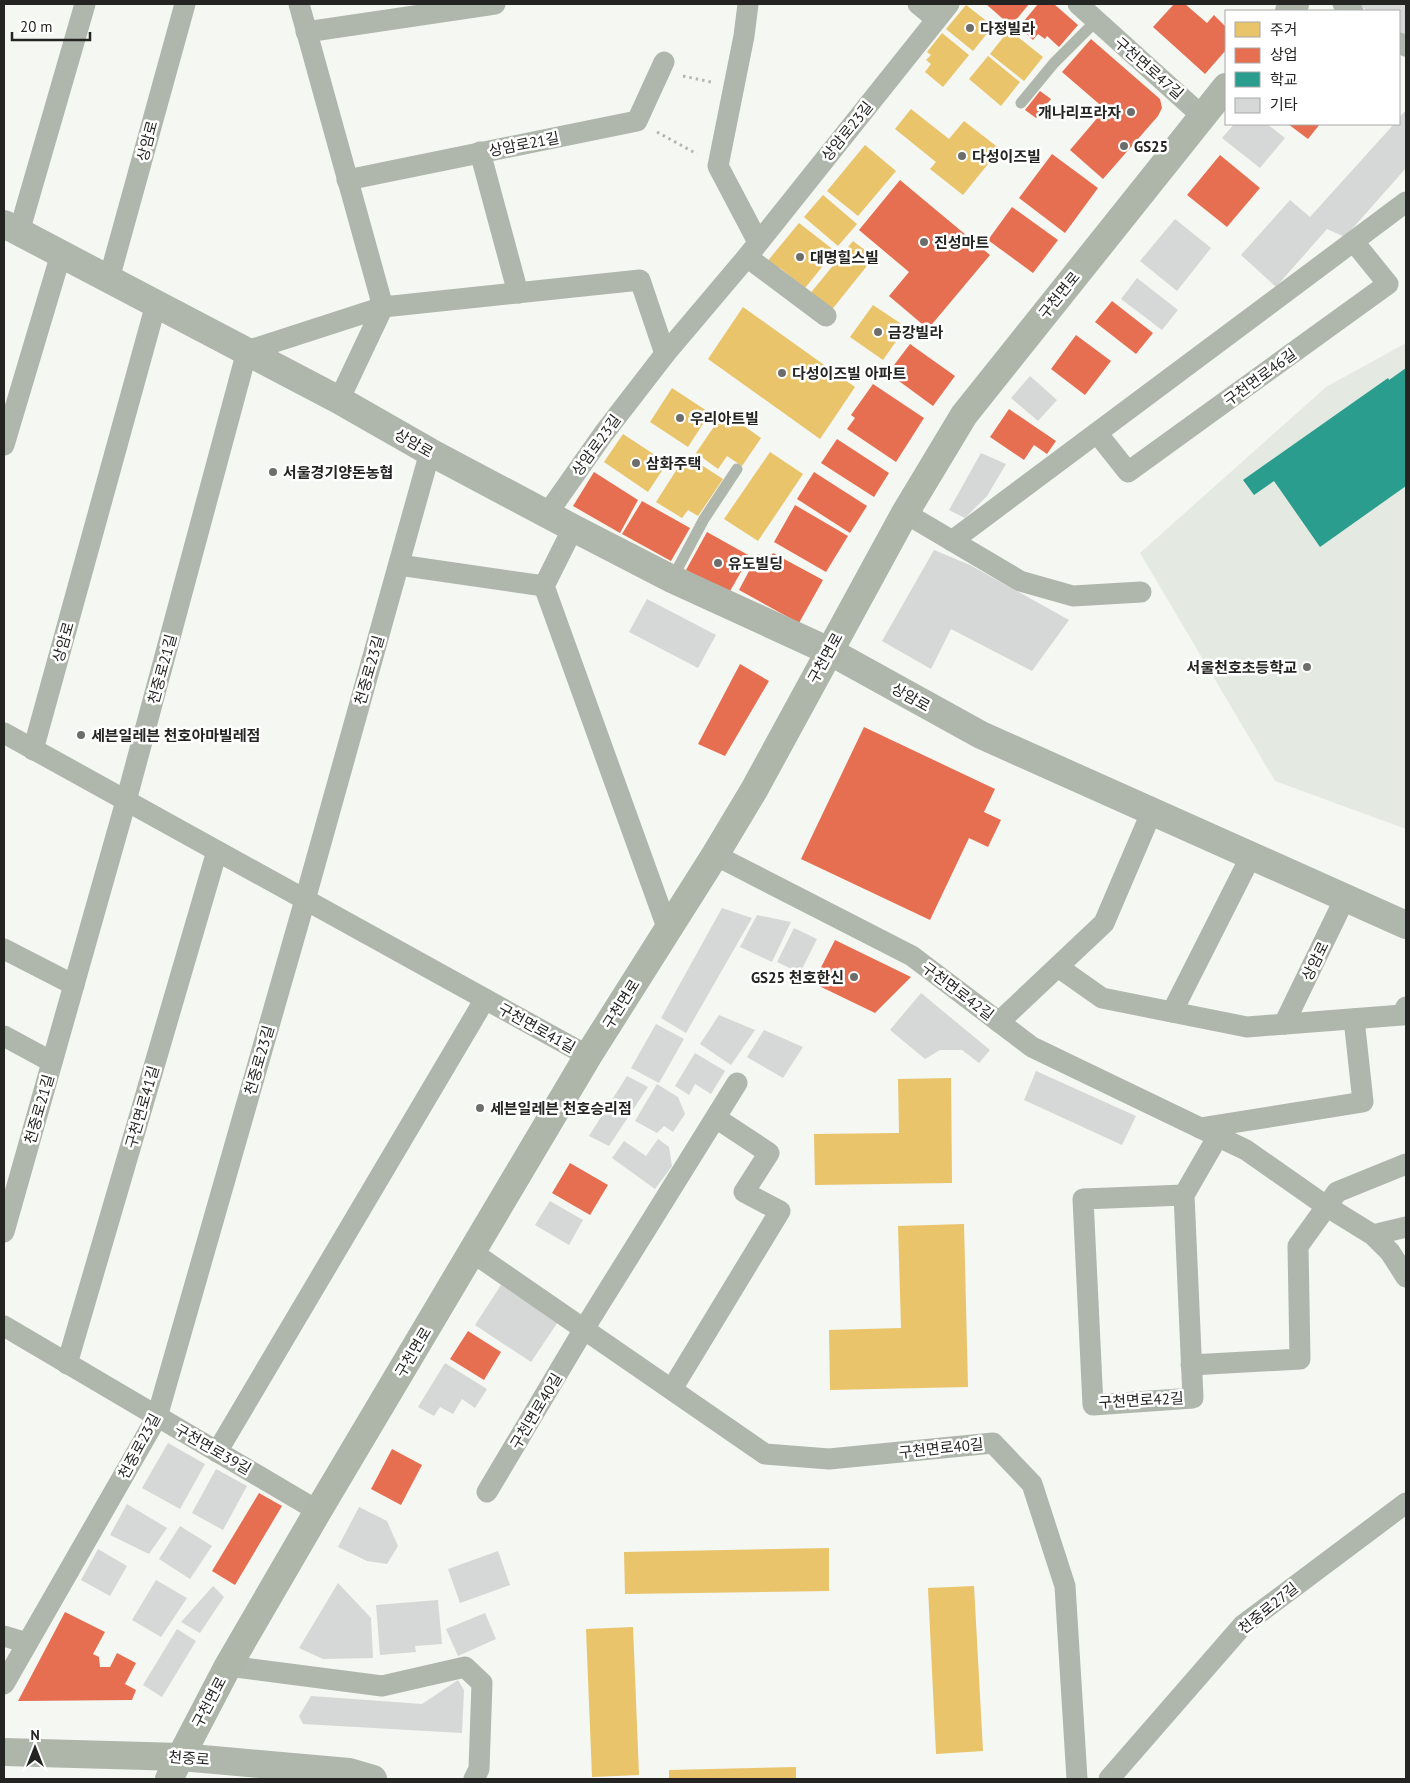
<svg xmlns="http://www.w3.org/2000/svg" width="1410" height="1783" viewBox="0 0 1410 1783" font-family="'PT Sans','Noto Sans KR',sans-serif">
<rect width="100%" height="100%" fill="#f4f7f2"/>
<polygon fill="#e4eae1" points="1406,343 1406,829 1275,781 1140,553 1326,387"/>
<g fill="#e9c46a">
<polygon points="966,5 993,26 973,51 946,29"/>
<polygon points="1009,30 1043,57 1024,81 990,54"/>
<polygon points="942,33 969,55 943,87 925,72 931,64 926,60 931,55 927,52"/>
<polygon points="988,56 1020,82 1001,106 969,79"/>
<polygon points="911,109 949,139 964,121 1000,149 963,195 930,169 936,162 895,129"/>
<polygon points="865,145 896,171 858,216 827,191"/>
<polygon points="823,195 857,224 838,246 804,217"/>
<polygon points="799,223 835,251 805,288 780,268 777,272 766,263"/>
<polygon points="853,241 874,257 830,312 809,295"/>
<polygon points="873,305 906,327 883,360 850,337"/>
<polygon points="743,307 855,387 820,439 708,359"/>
<polygon points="672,388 710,413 688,447 650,422"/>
<polygon points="724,412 761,438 742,466 727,456 718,469 696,453"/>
<polygon points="623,434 667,463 648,492 604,462"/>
<polygon points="770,452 803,474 758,541 724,519"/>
<polygon points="686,455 723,479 698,516 688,510 682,518 656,502"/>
<polygon points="951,1078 952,1183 815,1185 814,1134 899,1133 898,1079"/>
<polygon points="964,1224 968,1387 830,1390 829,1330 901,1328 898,1226"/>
<polygon points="829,1548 829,1591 625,1594 624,1552"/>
<polygon points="974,1586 983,1751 936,1754 928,1588"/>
<polygon points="633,1627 639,1775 592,1777 586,1629"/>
<polygon points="796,1767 796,1779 669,1779 669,1770"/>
</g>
<g fill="#e76f51">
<polygon points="986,4 1029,4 1011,26"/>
<polygon points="1038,4 1054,4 1078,25 1059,47 1047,36 1045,39 1038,34 1033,40 1019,27"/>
<polygon points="1174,4 1185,4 1207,23 1214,15 1226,27 1226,50 1205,74 1153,27"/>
<polygon points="1091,39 1160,99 1162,108 1158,116 1103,179 1070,150 1105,109 1062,72"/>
<polygon points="1040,91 1051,99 1036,118 1025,110"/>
<polygon points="1288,124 1320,124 1308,139"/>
<polygon points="1052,154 1098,188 1065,233 1019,198"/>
<polygon points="1220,155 1260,188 1227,227 1187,195"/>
<polygon points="900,180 990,255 928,329 889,296 909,272 859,230"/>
<polygon points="1012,207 1058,240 1033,273 988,240"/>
<polygon points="1112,301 1153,333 1136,354 1095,322"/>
<polygon points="1076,335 1111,361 1085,395 1051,369"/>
<polygon points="910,344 955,376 933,406 888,373"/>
<polygon points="873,384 924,418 896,462 847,429 855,418 851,415"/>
<polygon points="1009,409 1056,441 1047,454 1034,445 1024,460 990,437"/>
<polygon points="837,439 889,473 874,497 821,463"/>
<polygon points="594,472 638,500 620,533 573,506"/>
<polygon points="814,472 867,506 850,533 797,499"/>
<polygon points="642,501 690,528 671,561 622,534"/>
<polygon points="795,505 848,536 826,572 774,542"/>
<polygon points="707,532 750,556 729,593 686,570"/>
<polygon points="773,553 823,580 799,623 739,590 758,554 769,560"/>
<polygon points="740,664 769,681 725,756 698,744"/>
<polygon points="864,727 995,789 984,812 1001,820 988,847 969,838 930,920 801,859"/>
<polygon points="835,940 911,977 875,1013 813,983"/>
<polygon points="570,1163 608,1185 590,1215 552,1193"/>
<polygon points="468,1331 501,1352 484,1380 450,1359"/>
<polygon points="392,1449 422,1465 401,1505 371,1489"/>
<polygon points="259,1493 282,1506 235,1585 212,1571"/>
<polygon points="65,1612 105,1632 93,1654 99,1657 100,1667 110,1667 117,1653 136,1663 125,1684 136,1690 132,1700 18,1701"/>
</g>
<polygon fill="#2a9d8f" points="1406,368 1406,486 1320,547 1274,481 1254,495 1243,480 1388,378 1389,380"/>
<g fill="#d6d8d7">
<polygon points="1358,4 1406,4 1406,38 1399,35 1399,11 1368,11"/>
<polygon points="1404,112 1406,113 1406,168 1345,237 1327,229 1276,287 1241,255 1290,200 1310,217 1394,124 1399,124 1399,118"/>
<polygon points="1234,124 1267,124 1285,138 1260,168 1222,138"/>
<polygon points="1175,219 1211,248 1177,291 1140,261"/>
<polygon points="1137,278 1178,310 1162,330 1121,299"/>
<polygon points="1030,376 1057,400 1038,421 1011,398"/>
<polygon points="981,453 1006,464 987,496 965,518 949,510"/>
<polygon points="934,550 970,565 1069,620 1032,671 951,629 931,669 882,641"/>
<polygon points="647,599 716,635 698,668 629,632"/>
<polygon points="722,908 752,918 686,1033 661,1018"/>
<polygon points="757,915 791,922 772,962 740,947"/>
<polygon points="794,928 817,939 800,973 777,962"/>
<polygon points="921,993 990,1050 979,1063 962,1050 940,1050 925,1059 890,1030"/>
<polygon points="719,1015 755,1030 731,1065 700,1044"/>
<polygon points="656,1024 684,1039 659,1083 631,1068"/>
<polygon points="764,1030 803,1047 783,1078 747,1057"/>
<polygon points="695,1053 725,1071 711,1094 695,1084 689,1095 675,1086"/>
<polygon points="1036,1071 1136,1116 1122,1145 1024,1100"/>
<polygon points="627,1076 648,1087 609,1146 589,1136"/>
<polygon points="657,1084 678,1097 685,1114 673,1132 664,1126 657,1133 635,1121"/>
<polygon points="658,1139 669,1147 672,1166 655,1189 612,1158 624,1141 646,1156"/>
<polygon points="550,1201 583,1220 569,1245 535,1225"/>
<polygon points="501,1285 558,1322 531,1362 475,1325"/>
<polygon points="445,1363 487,1389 475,1408 462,1399 453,1414 440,1407 434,1416 418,1407"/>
<polygon points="168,1443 205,1464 180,1509 142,1488"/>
<polygon points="216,1469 247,1486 223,1530 192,1513"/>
<polygon points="127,1504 167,1528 149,1554 110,1535"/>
<polygon points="359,1507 387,1521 398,1546 387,1564 367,1561 338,1547"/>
<polygon points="180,1526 212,1546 190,1579 159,1559"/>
<polygon points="98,1549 127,1566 110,1596 81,1580"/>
<polygon points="498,1551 510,1585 460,1603 448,1569"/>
<polygon points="156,1580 187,1598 161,1637 132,1620"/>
<polygon points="338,1583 371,1618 373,1658 323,1659 299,1648"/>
<polygon points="213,1586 224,1597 200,1633 181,1622"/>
<polygon points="438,1600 442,1644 415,1646 416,1652 380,1655 376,1605"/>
<polygon points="485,1613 496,1639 458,1656 446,1629"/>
<polygon points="177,1629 196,1641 162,1697 143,1685"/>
<polygon points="458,1680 464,1690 462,1733 303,1724 299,1716 311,1696 422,1704"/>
</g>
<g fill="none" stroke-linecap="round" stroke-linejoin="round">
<g stroke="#b3b6b1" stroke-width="3" stroke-dasharray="2.5 4" stroke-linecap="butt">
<polyline points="683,76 711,82"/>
<polyline points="657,132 697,154"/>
</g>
<g stroke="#afb6ab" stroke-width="11">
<polyline points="1021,103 1054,63 1096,21"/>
<polyline points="672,579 704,519 737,469"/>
</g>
<g stroke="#afb6ab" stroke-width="21">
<polyline points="299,4 383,307 339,400"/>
<polyline points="748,4 744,36 718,166 758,242"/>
<polyline points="918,4 936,19"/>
<polyline points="1078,4 1202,116"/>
<polyline points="1343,4 1353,11"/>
<polyline points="306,32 495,4"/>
<polyline points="1399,43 1406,46"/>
<polyline points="480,152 518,293"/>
<polyline points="347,180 637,121 664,62"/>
<polyline points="19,232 85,4"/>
<polyline points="747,257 826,316"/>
<polyline points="109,279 185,4"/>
<polyline points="1097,433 1128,472 1388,284 1354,242"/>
<polyline points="4,445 61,254"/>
<polyline points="905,513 1020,581 1073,596 1141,592"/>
<polyline points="547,514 604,433 665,354 747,257 949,4"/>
<polyline points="573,528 544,586 668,930"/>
<polyline points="952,541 1406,202"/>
<polyline points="399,565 544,586"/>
<polyline points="4,733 588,1056"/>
<polyline points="33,750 156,304"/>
<polyline points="715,855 912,956 1032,1047 1246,1150 1326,1206 1373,1235 1390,1252 1406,1277"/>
<polyline points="4,949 74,985"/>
<polyline points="1058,967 1102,998 1247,1027 1402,1015 1406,1007"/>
<polyline points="1172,1012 1251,856"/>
<polyline points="999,1022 1104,923 1152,811"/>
<polyline points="1284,1024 1345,898"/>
<polyline points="4,1036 52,1062"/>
<polyline points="1200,1128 1363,1102 1354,1019"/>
<polyline points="1184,1195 1083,1199 1093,1405 1193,1398 1184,1195 1218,1136"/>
<polyline points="4,1232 126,801 247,351 383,307 640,280 665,354"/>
<polyline points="1373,1235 1406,1227"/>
<polyline points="472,1252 765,1454 829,1459 993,1443 1032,1484 1065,1586 1077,1779"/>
<polyline points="4,1326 318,1511"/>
<polyline points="67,1364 217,851"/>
<polyline points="1191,1365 1300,1359 1298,1246 1337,1192 1406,1164"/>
<polyline points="672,1389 780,1211 744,1192 769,1153 716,1118"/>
<polyline points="217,1452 485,999"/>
<polyline points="487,1492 584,1329 737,1083"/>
<polyline points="4,1636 27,1643"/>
<polyline points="228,1666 382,1686 465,1667 482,1683 479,1769 474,1779"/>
<polyline points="4,1684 157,1417 305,900 430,452"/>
<polyline points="1109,1779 1243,1625 1406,1503"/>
</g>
<g stroke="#afb6ab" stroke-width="28">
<polyline points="4,224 339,400 430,452 573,528 672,579 829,651 981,735 1406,925"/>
<polyline points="181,1757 349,1772 373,1779"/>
</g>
<g stroke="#aeb5a9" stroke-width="28">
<polyline points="1289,11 1295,4"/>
<polyline points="4,1752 181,1757"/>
<polyline points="169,1779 228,1666 318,1511 588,1056 715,855 754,790 905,513 964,415 1226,87"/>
</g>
</g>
<g fill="#6d6e6b" stroke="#fff" stroke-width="2">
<circle cx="970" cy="28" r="5"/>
<circle cx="1131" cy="112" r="5"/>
<circle cx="1124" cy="146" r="5"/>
<circle cx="962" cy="156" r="5"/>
<circle cx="924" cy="242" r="5"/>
<circle cx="800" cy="257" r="5"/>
<circle cx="878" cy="332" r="5"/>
<circle cx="782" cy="373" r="5"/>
<circle cx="680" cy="418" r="5"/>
<circle cx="636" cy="463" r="5"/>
<circle cx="273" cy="472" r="5"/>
<circle cx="718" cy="563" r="5"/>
<circle cx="1307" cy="667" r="5"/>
<circle cx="81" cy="735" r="5"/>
<circle cx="854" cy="977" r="5"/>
<circle cx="480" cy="1108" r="5"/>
</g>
<g text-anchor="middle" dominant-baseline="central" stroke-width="5" stroke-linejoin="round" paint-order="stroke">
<g font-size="15" font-weight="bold" fill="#242523" stroke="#fff" text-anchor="start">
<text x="980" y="28">다정빌라</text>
<text x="1121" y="112" text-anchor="end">개나리프라자</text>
<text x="1134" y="146">GS25</text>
<text x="972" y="156">다성이즈빌</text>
<text x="934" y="242">진성마트</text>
<text x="810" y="257">대명힐스빌</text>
<text x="888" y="332">금강빌라</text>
<text x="792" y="373">다성이즈빌 아파트</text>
<text x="690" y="418">우리아트빌</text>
<text x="646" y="463">삼화주택</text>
<text x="283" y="472">서울경기양돈농협</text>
<text x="728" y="563">유도빌딩</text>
<text x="1297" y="667" text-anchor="end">서울천호초등학교</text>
<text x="91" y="735">세븐일레븐 천호아마빌레점</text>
<text x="844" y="977" text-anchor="end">GS25 천호한신</text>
<text x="490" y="1108">세븐일레븐 천호승리점</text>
</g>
<g font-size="15" fill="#242523" stroke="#fff">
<text transform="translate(1149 68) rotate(41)">구천면로47길</text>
<text transform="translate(847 131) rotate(-51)">상암로23길</text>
<text transform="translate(147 141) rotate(-75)">상암로</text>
<text transform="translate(524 144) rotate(-11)">상암로21길</text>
<text transform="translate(1059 295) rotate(-51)">구천면로</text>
<text transform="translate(1260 377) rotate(-36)">구천면로46길</text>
<text transform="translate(414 443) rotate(30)">상암로</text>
<text transform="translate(596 445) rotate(-54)">상암로23길</text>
<text transform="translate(63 642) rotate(-74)">상암로</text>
<text transform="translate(825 658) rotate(-61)">구천면로</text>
<text transform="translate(162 669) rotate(-75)">천중로21길</text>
<text transform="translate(369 670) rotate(-74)">천중로23길</text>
<text transform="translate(911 697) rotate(29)">상암로</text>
<text transform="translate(1315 961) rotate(-64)">상암로</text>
<text transform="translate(958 991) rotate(37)">구천면로42길</text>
<text transform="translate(621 1004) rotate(-58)">구천면로</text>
<text transform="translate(537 1028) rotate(29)">구천면로41길</text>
<text transform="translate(259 1060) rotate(-74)">천중로23길</text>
<text transform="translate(142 1107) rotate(-74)">구천면로41길</text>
<text transform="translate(39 1109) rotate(-74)">천중로21길</text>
<text transform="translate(413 1352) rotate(-59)">구천면로</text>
<text transform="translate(1141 1400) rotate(-3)">구천면로42길</text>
<text transform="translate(536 1411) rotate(-59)">구천면로40길</text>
<text transform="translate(139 1446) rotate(-62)">천중로23길</text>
<text transform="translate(941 1448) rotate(-6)">구천면로40길</text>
<text transform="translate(213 1449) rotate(30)">구천면로39길</text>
<text transform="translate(1268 1608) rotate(-39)">천중로27길</text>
<text transform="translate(209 1702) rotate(-62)">구천면로</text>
<text transform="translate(189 1758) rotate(4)">천중로</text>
</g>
</g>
<rect width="1410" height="1783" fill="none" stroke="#242523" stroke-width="10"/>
<rect x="1225" y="10" width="175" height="115" fill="#ffffff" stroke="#a7a8a7"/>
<rect x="1235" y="22" width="25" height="15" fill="#e9c46a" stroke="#a7a8a7"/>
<text x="1270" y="35" font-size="15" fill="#242523">주거</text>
<rect x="1235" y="48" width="25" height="15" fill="#e76f51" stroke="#a7a8a7"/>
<text x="1270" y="60" font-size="15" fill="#242523">상업</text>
<rect x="1235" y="72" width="25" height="15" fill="#2a9d8f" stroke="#a7a8a7"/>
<text x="1270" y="85" font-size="15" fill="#242523">학교</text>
<rect x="1235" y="98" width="25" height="15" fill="#d6d8d7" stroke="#a7a8a7"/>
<text x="1270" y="110" font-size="15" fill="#242523">기타</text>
<g transform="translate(35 1748)" stroke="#ffffff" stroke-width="4" paint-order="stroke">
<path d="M0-4L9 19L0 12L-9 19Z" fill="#242523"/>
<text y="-8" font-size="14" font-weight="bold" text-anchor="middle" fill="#242523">N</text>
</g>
<path d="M12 32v8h78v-8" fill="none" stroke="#242523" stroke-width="2.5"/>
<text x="20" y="32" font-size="15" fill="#242523" stroke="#ffffff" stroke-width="4" paint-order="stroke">20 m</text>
</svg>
